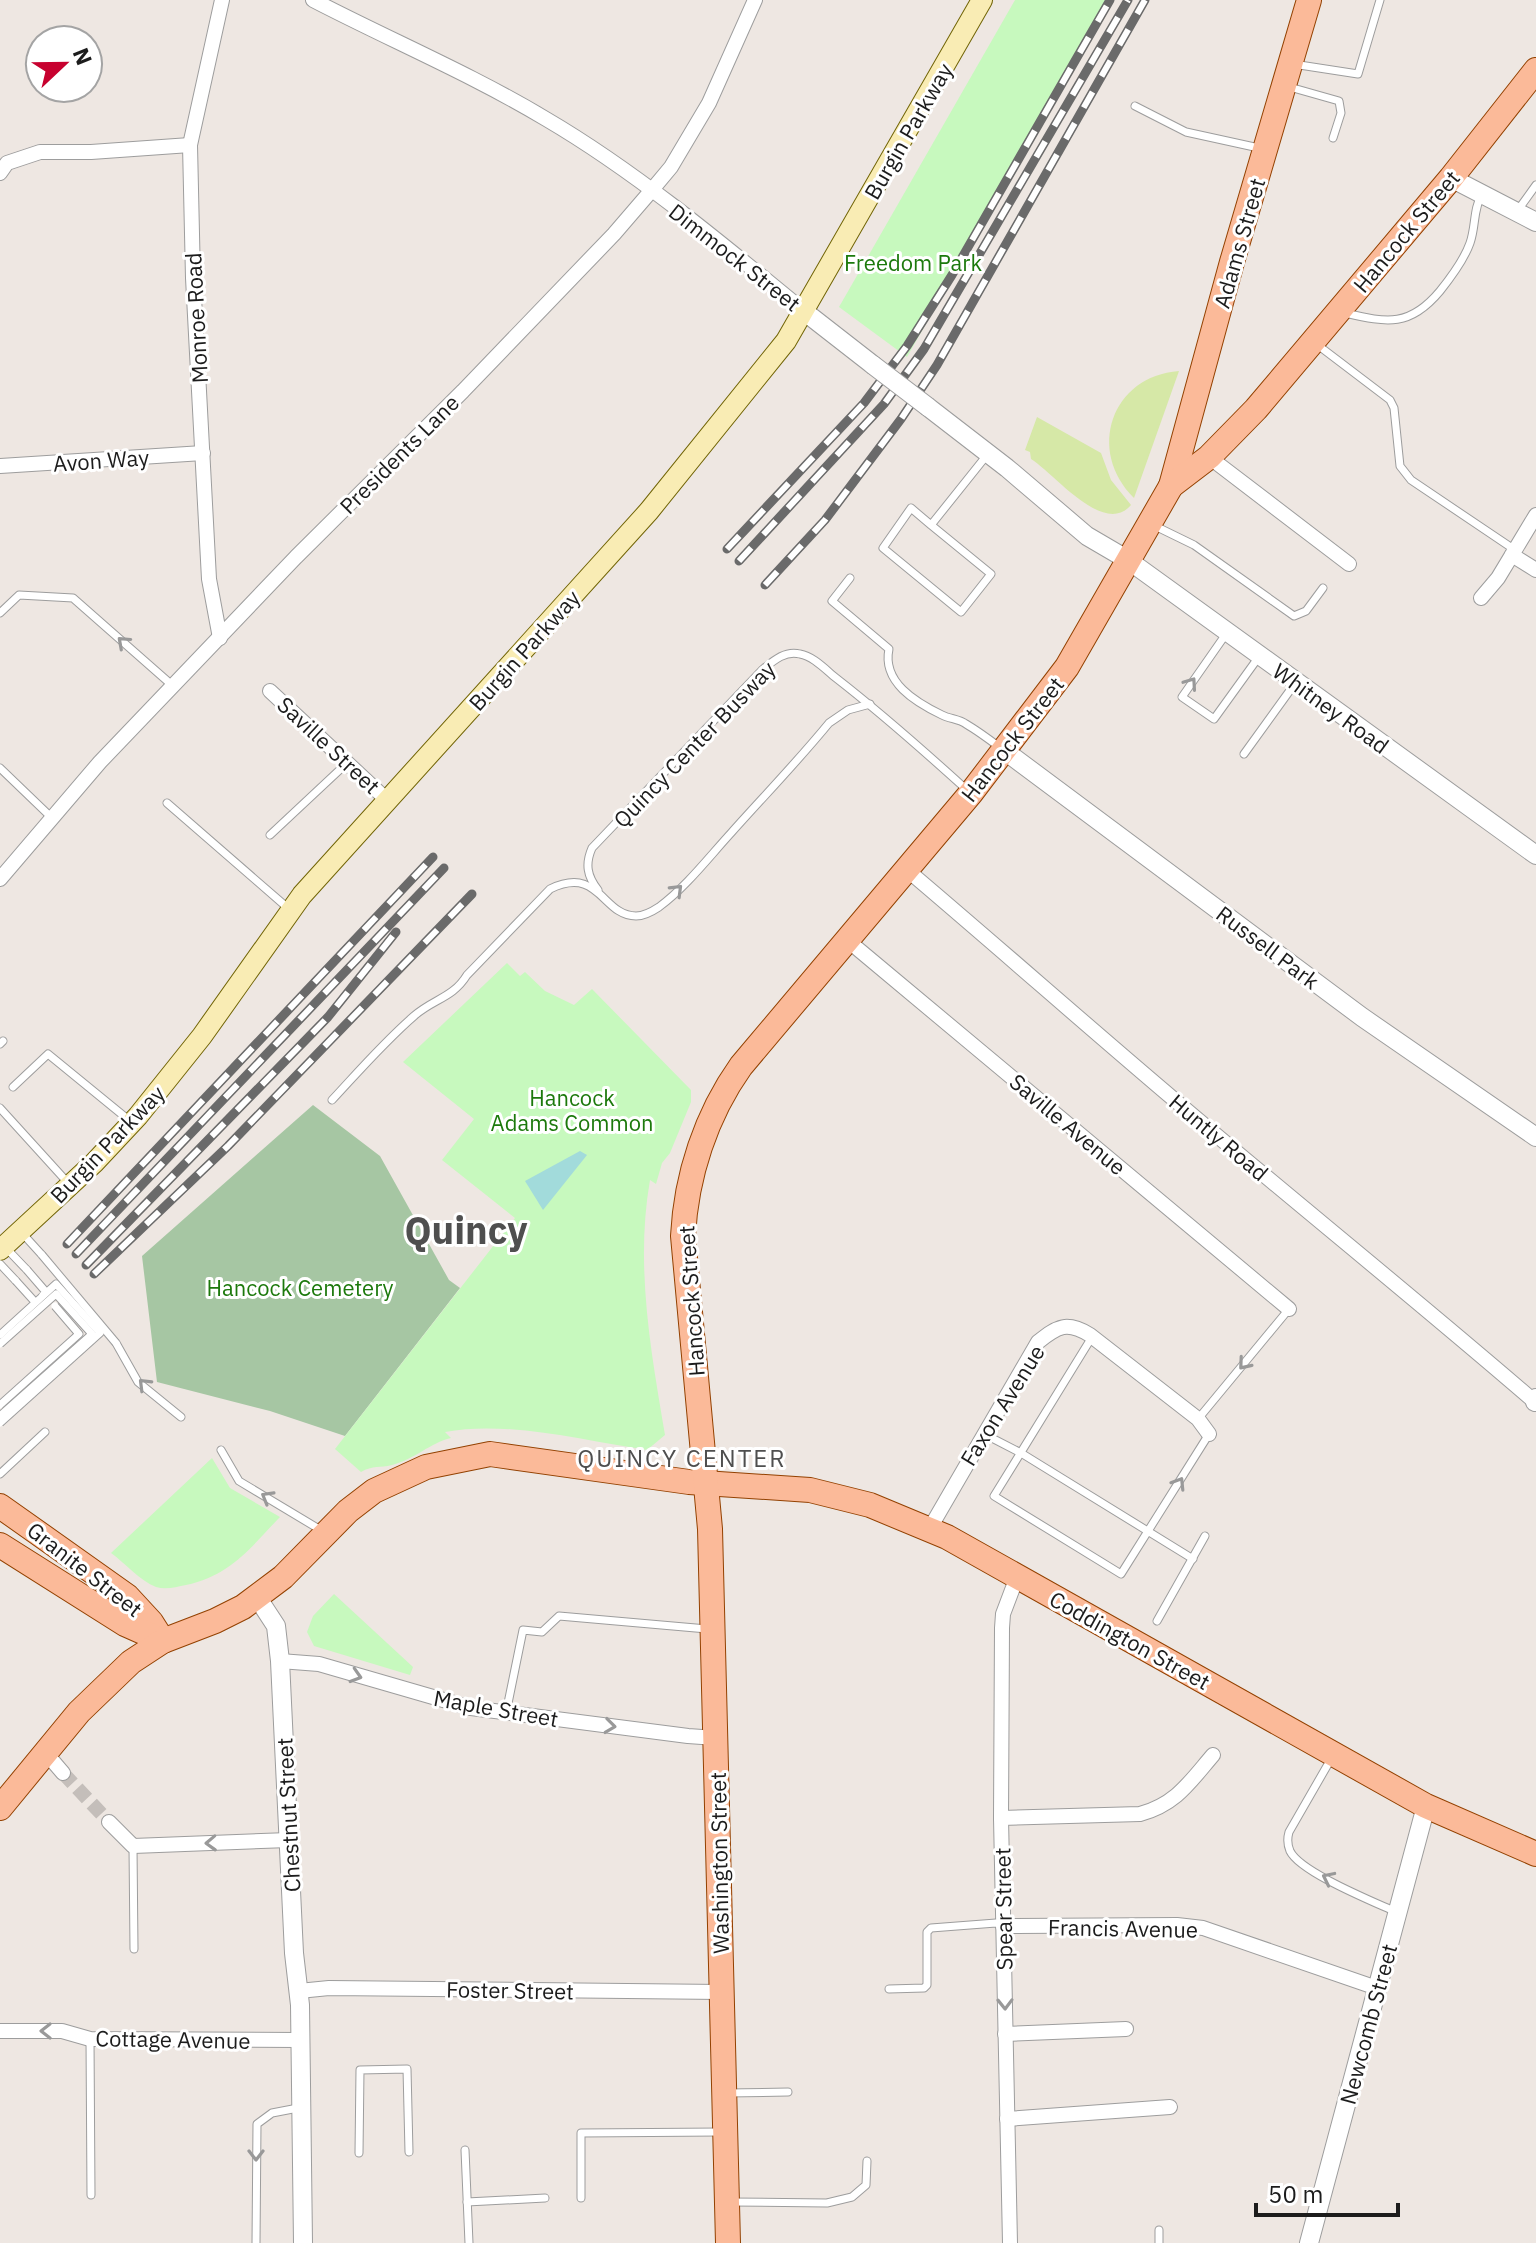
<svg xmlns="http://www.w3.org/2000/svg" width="1536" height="2243" viewBox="0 0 1536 2243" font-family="'IBM Plex Sans',sans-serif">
<rect width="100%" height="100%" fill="#eee7e2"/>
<g fill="#d6e8a7">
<path d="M1179,371L1134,498C1086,451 1111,376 1179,371Z"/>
<path d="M1037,417L1101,453L1111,480L1131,505C1104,537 1055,474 1031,459L1030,452L1025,450Z"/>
</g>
<polygon fill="#a6c6a3" points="313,1105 380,1156 449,1280 460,1288 345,1436 270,1411 157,1382 142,1256"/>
<g fill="#c7f9be">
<polygon points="1015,0 1110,0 907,357 839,307"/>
<path d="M507,963L520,976L525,972L545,991L574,1005L592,989L691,1090V1102L670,1153L662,1163L656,1184L650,1180C635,1265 651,1352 665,1435L647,1450C585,1441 507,1420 445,1432L451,1438C430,1443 415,1459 392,1465C380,1468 373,1465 361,1472L335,1449L515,1218L442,1160L474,1119L403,1062Z"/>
<path d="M212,1458L230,1488L280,1517C250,1548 231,1575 186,1585C176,1587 166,1590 156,1587C140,1581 125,1563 111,1553Z"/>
<polygon points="334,1594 413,1667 410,1675 314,1646 307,1632 313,1616"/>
</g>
<polygon fill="#a2dbdb" points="580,1151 587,1155 543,1210 525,1181"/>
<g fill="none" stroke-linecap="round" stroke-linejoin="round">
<polyline stroke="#c4beba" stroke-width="14" stroke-dasharray="14 7" stroke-linecap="butt" points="63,1773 109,1822"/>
<defs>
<g id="service">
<polyline points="1293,64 1358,74 1380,0"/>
<polyline points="1286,86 1339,101 1341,113 1333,138"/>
<polyline points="1135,106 1186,132 1259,148"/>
<polyline points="1518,210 1536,185"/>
<path d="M1345,313C1388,323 1410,327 1440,291C1452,276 1464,260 1470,243C1476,226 1473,209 1482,194"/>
<polyline points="1315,343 1390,400 1394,408 1400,466 1411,480 1515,550"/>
<polyline points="931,525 911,508 883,548 961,612 991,574 931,525 987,455"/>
<polyline points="1155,526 1194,545 1294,616 1306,611 1323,588"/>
<path d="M850,578L832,601L889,649C882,682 915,702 942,715C950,719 959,719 966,724C978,731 990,740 1002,749"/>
<polyline points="0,613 19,595 73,598 173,686"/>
<polyline points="1226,634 1182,697 1214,719 1258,658"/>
<polyline points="1244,754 1296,682"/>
<polyline points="0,768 52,818"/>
<polyline points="167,803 289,909"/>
<polyline points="270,835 347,763"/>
<path d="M598,890C587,876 585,864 592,848L762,670C773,661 785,650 800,654C813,656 826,670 836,678C881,713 924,751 967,790"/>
<polyline points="0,1044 3,1041"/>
<polyline points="13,1087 48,1054 130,1121"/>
<path d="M332,1100C359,1071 384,1042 414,1016C433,999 453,998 467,975L550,889C600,865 602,916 636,916C644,916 653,911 659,907C686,887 709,857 731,833C764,796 798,761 829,723L848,710L870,704"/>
<polyline points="0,1108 69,1184"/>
<polyline points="22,1233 42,1255"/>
<polyline points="6,1248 27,1270"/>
<polyline points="0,1264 16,1281"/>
<polyline points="1092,1337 994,1496 1121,1574 1209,1434"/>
<polyline points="116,1343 138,1382 181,1417"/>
<polyline points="1198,1419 1289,1309"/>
<polyline points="986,1435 1021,1453 1193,1559"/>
<polyline points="221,1450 239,1481 324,1532"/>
<polyline points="0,1474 45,1432"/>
<polyline points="1157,1621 1205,1536"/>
<polyline points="506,1713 523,1630 542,1632 559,1616 707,1629"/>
<path d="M1331,1759L1289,1832C1287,1839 1287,1844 1290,1851C1300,1872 1372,1901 1396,1912"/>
<polyline points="133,1847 134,1949"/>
<polyline points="889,1989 924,1988 927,1985 927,1932 931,1928 996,1923 1003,1926"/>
<polyline points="90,2039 91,2195"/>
<polyline points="727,2093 788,2092"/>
<polyline points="465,2150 469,2243"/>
<polyline points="359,2153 360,2070 407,2069 409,2152"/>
<polyline points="581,2198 581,2133 720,2132"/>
<polyline points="467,2202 545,2198"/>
<polyline points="730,2202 827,2203 852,2197 866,2185 867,2161"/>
<polyline points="256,2243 257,2124 272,2113 298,2108"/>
<polyline points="1159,2243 1159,2230"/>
</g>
<g id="minor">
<path d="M313,0C390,40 471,74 546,119C635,171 725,246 805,312"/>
<polyline points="0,173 7,163 40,152 91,152 190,145"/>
<polyline points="1209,457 1349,564"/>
<polyline points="0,466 203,453"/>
<polyline points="1512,555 1536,570"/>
<polyline points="1481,598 1498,578 1536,515"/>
<polyline points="220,638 209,579 193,278 190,145 222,0"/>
<polyline points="270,691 387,800"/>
<path d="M906,869C997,946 1086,1025 1177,1102C1296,1203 1417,1300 1535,1402"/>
<polyline points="0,879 100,762 296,557 463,391 614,234 651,191 671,167 709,103 755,0"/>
<polyline points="846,939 1289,1309"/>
<path d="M930,1528L1038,1342C1058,1326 1067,1321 1090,1335L1198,1419L1209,1434"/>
<polyline points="280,1661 319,1664 471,1708 688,1736 716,1738"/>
<polyline points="45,1752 63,1773"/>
<path d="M1001,1818L1140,1814C1176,1804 1189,1783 1213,1755"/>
<polyline points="109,1822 133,1846 289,1840"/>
<polyline points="1003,1926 1177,1925 1203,1928 1377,1988"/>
<polyline points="299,1991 329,1988 722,1992"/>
<polyline points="0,2031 62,2031 90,2039 299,2040"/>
<polyline points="1005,2034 1126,2029"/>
<polyline points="1007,2119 1170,2107"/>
<polyline points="1010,2243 1001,1818 1002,1628 1003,1614 1017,1577"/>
</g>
<g id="tertiary">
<polyline points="1451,178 1536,222"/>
<polyline points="805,312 873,365"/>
<polyline points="928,407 1007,468 1087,536 1128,560 1536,855"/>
<polyline points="1005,751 1362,1017 1536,1137"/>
<polyline points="1535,1402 1536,1398"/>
<polyline points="257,1597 276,1626 280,1661 294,1953 300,2005 303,2243"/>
<polyline points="1309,2243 1426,1806"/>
</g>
<polyline id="secondary" points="0,1250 94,1163 138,1116 202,1036 302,895 649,511 786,341 982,0"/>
<g id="primary">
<polyline points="1171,486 1232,262 1309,0"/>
<polyline points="0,1506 127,1596 151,1622 163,1641"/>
<polyline points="0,1545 125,1624 161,1640"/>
<polyline points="0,1808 79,1712 131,1662 163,1641 215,1621 243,1607 283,1577 348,1511 374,1491 426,1467 490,1454 689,1482 810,1490 870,1505 947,1537 1426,1806 1536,1854"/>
<path d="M728,2243L710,1529L683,1236C686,1176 706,1115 741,1066L971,793L1067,667L1171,486L1209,457L1256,409L1451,178L1536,70"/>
</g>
</defs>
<use href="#service" stroke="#9d9d9d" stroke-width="9"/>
<use href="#minor" stroke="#9d9d9d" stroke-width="16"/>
<use href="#tertiary" stroke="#9d9d9d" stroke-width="20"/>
<use href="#secondary" stroke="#716405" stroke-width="22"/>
<use href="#primary" stroke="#934101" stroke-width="26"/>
<use href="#service" stroke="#fff" stroke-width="7"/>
<use href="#minor" stroke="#fff" stroke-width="14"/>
<use href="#tertiary" stroke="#fff" stroke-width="18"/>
<use href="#secondary" stroke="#f9ecb4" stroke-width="20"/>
<use href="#primary" stroke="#fbba99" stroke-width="24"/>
<defs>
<g id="rail">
<polyline points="727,549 864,403 907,346 952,275 1110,0"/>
<polyline points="739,561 884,404 924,349 1128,0"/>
<polyline points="765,585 825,520 901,419 937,365 1145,0"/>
<polyline points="67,1244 433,857"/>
<polyline points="76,1254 444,868"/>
<polyline points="86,1265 328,1017 396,932"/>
<polyline points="94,1274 228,1146 472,894"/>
</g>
</defs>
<use href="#rail" stroke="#6a6a6a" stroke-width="9"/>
<use href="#rail" stroke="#fff" stroke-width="6" stroke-dasharray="18" stroke-linecap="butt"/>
<defs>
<g id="service-bridge">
<polyline points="42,1255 116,1343"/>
<polyline points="27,1270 46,1292 43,1295"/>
<polyline points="16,1281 35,1302"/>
<polyline points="0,1335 56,1284 100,1333 0,1423"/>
<polyline points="0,1344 56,1294 92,1334 0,1416"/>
<polyline points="0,1405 79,1334 55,1306"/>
</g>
<polyline id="tertiary-bridge" points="873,365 928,407"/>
</defs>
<use href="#service-bridge" stroke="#9d9d9d" stroke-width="9" stroke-linecap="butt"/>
<use href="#tertiary-bridge" stroke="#9d9d9d" stroke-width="20" stroke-linecap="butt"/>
<use href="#service-bridge" stroke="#fff" stroke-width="7"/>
<use href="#tertiary-bridge" stroke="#fff" stroke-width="18"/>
</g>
<defs><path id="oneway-chevron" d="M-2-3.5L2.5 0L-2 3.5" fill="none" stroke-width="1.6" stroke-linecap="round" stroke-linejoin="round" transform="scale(2)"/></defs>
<g stroke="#999">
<use href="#oneway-chevron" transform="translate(123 642) rotate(-138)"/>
<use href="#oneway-chevron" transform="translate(1191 683) rotate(-55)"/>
<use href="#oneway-chevron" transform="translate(677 890) rotate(-45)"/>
<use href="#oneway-chevron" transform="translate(1244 1364) rotate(130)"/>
<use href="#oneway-chevron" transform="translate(144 1384) rotate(-135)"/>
<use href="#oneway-chevron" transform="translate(1179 1483) rotate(-58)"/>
<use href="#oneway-chevron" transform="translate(267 1497) rotate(-150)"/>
<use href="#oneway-chevron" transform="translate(356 1676) rotate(17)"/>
<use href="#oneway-chevron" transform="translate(610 1726) rotate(7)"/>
<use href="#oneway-chevron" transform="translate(211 1843) rotate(178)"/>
<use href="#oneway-chevron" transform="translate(1328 1878) rotate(-154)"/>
<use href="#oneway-chevron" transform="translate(1005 2004) rotate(89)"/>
<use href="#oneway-chevron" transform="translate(46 2031) rotate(180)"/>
<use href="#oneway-chevron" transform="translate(256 2155) rotate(90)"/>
</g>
<g text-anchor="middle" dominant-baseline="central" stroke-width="6" stroke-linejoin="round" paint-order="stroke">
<g font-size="22" fill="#1c1c1c" stroke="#fff">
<text transform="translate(908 131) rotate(-60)">Burgin Parkway</text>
<text transform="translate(1406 231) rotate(-50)">Hancock Street</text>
<text transform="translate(1239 243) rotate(-74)">Adams Street</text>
<text transform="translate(735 257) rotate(38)">Dimmock Street</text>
<text transform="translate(196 318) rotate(-93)">Monroe Road</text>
<text transform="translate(399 454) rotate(-45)">Presidents Lane</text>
<text transform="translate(101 460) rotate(-4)">Avon Way</text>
<text transform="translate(524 650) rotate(-48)">Burgin Parkway</text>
<text transform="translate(1331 708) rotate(36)">Whitney Road</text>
<text transform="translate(1012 739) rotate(-52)">Hancock Street</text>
<text transform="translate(694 744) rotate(-46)">Quincy Center Busway</text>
<text transform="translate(329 745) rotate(43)">Saville Street</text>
<text transform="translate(1268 947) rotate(37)">Russell Park</text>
<text transform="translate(1068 1124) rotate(40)">Saville Avenue</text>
<text transform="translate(1219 1137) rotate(40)">Huntly Road</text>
<text transform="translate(107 1144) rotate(-46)">Burgin Parkway</text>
<text transform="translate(691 1301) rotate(-94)">Hancock Street</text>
<text transform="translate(1002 1405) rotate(-58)">Faxon Avenue</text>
<text transform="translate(85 1569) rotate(38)">Granite Street</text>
<text transform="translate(1130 1640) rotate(29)">Coddington Street</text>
<text transform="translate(496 1708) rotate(10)">Maple Street</text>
<text transform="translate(288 1815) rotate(-93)">Chestnut Street</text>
<text transform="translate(719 1863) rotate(-91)">Washington Street</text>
<text transform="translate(1003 1909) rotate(-91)">Spear Street</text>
<text transform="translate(1123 1928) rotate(1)">Francis Avenue</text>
<text transform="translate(510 1990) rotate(1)">Foster Street</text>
<text transform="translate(1368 2024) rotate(-75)">Newcomb Street</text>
<text transform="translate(173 2039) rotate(1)">Cottage Avenue</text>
</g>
<g font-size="22" fill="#1c790c" stroke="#fff">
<text x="913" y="262">Freedom Park</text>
<text x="572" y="1097">Hancock<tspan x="572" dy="25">Adams Common</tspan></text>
<text x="300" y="1287">Hancock Cemetery</text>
</g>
<g font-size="24" letter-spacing="2" fill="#4f4f4f" stroke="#fff">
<text x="682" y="1458">QUINCY CENTER</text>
</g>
<g font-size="38" font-weight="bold" fill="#4f4f4f" stroke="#fff">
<text x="466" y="1229">Quincy</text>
</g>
</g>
<g transform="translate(64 64) rotate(68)"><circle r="38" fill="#ffffff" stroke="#a4a4a4" stroke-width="2"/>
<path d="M0-6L14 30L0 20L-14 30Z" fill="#c7012f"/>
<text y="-12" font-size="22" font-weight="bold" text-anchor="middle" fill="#1c1c1c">N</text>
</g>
<path d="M1256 2203v12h142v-12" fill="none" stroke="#1c1c1c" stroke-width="4"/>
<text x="1268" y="2203" font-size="24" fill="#1c1c1c" stroke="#ffffff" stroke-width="6" paint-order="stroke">50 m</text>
</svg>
